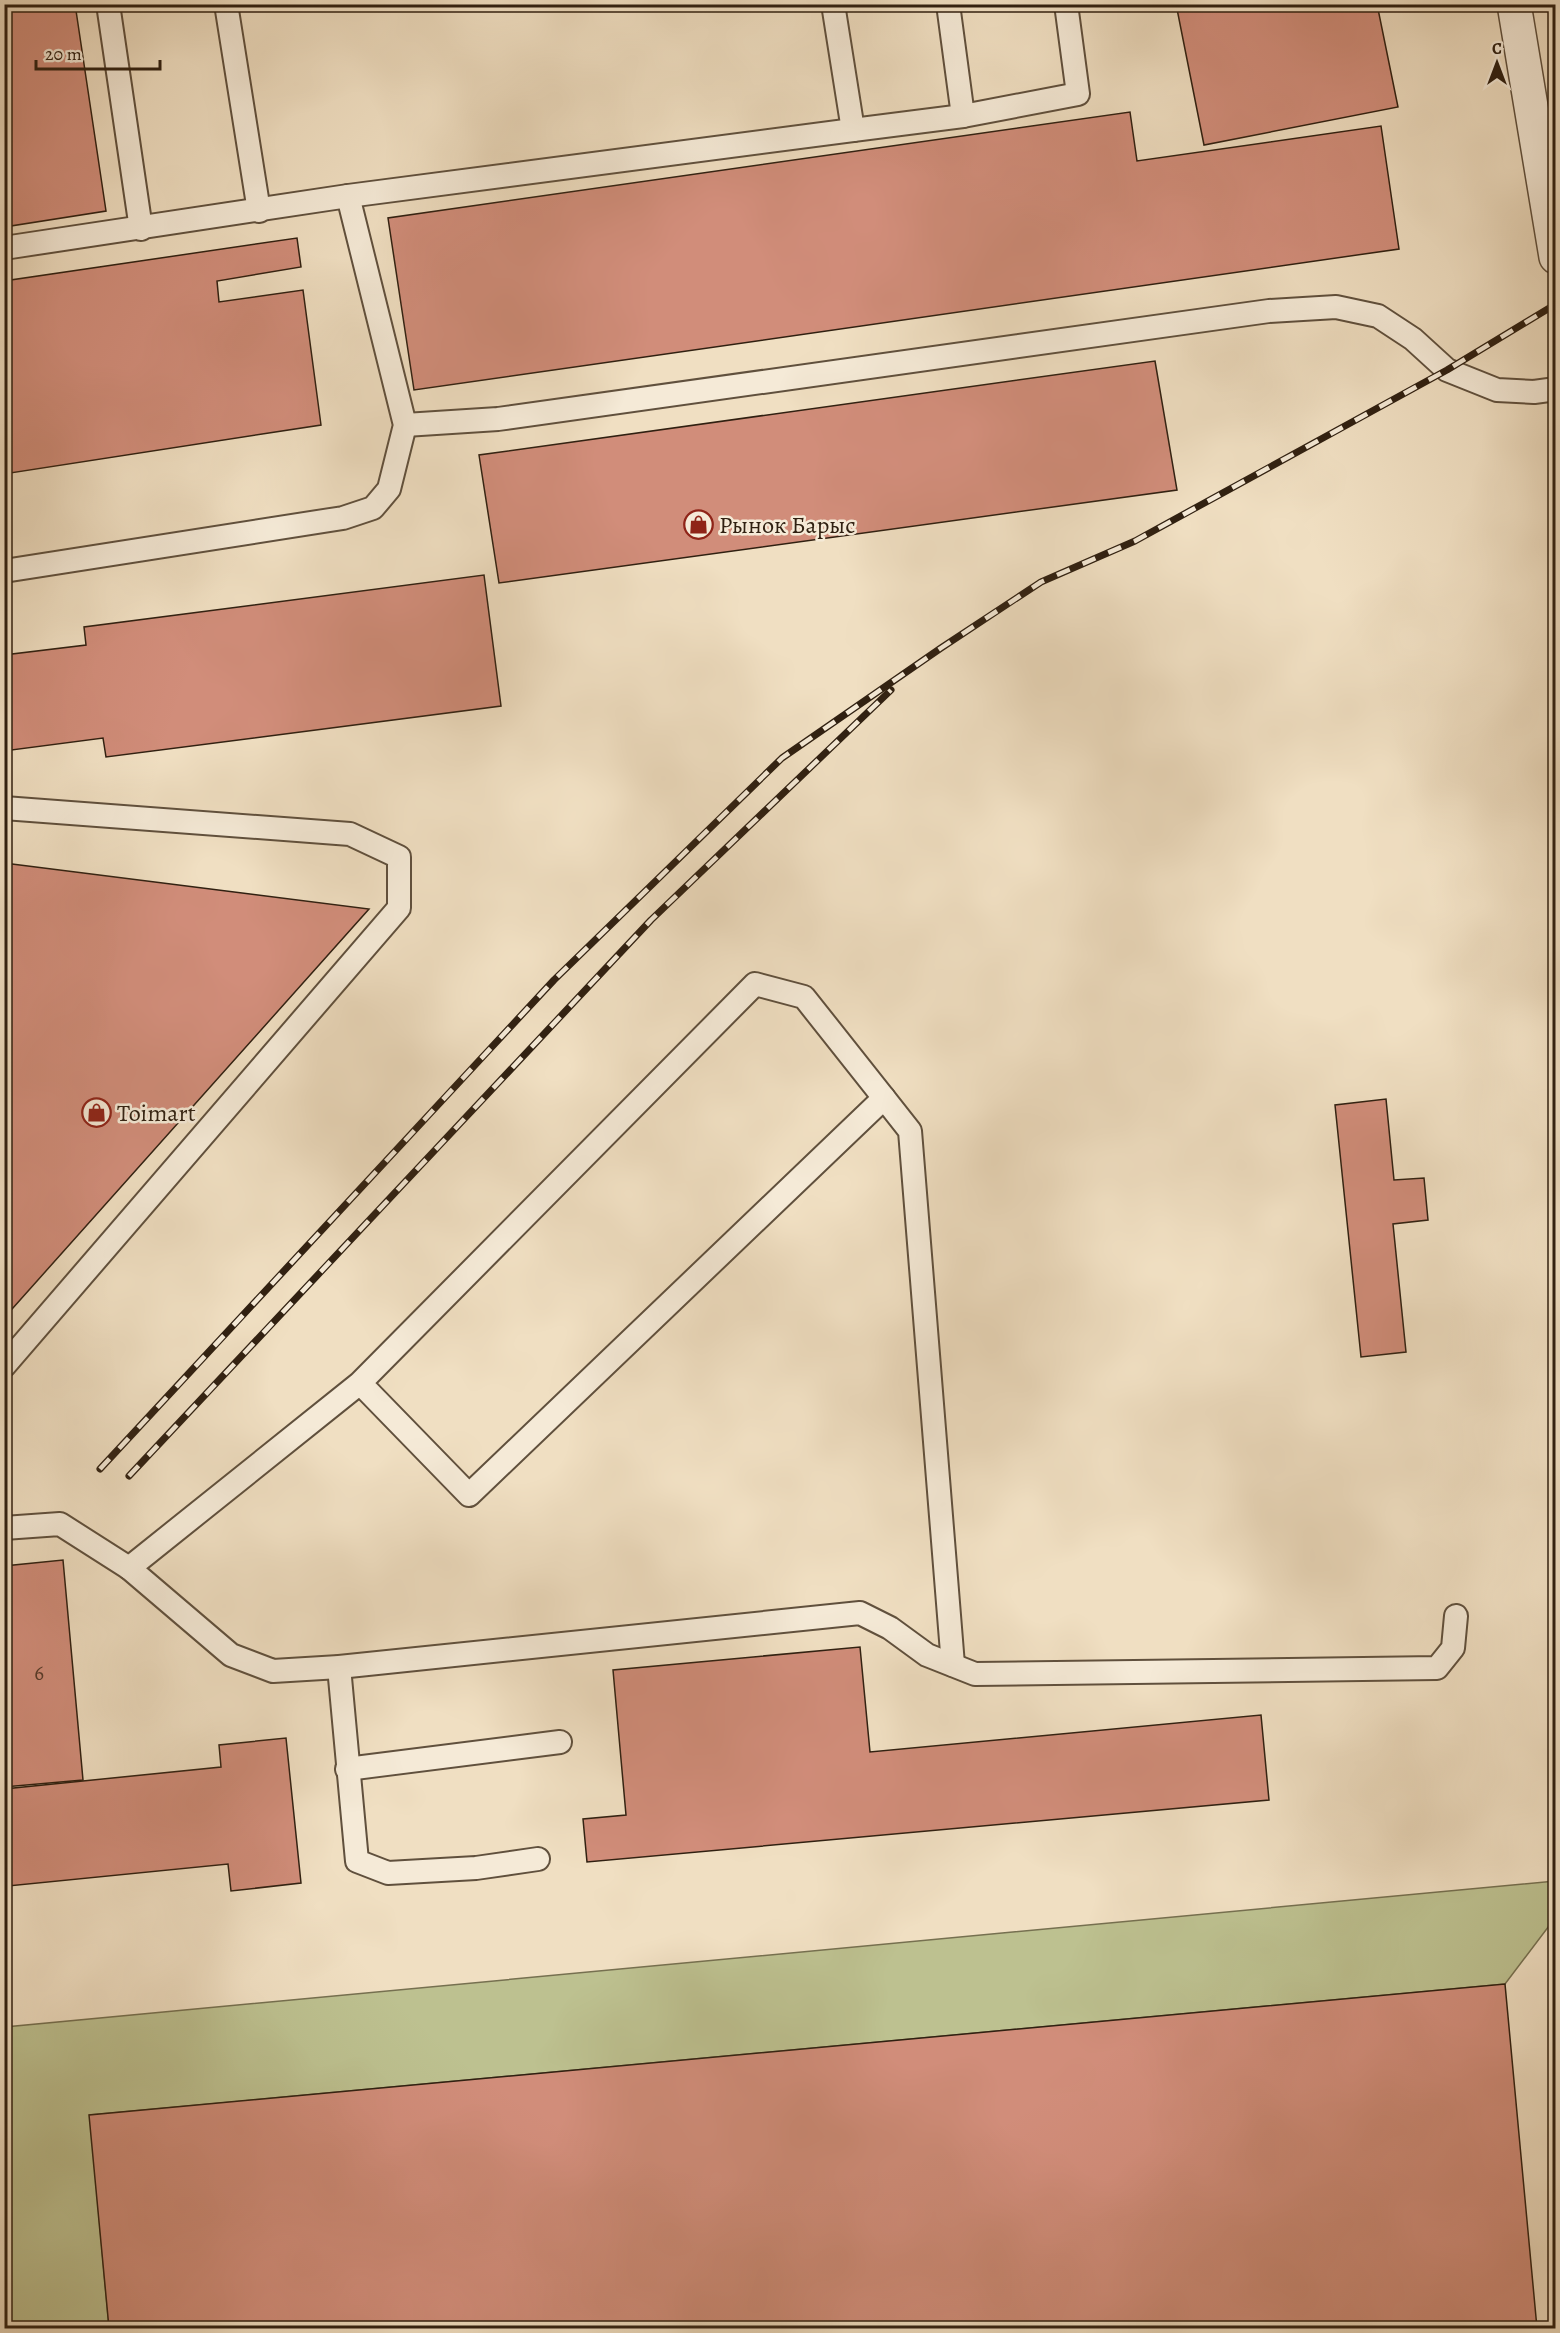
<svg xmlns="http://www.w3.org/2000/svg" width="1560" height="2333" viewBox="0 0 1560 2333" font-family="Alegreya,serif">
<rect width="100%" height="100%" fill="#f0dfc2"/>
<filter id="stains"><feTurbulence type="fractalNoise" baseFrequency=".00333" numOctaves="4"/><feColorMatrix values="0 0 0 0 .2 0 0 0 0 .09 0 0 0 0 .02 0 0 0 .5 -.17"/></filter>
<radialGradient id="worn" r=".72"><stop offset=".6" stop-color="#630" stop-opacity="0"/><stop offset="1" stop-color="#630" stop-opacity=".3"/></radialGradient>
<polygon fill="#bdc190" stroke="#767050" stroke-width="1.5" points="1555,1881 1555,1918 1505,1984 90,2115 109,2328 5,2328 5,2027"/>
<g fill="#d18d7a" stroke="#302011" stroke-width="1.5">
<polygon points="4,4 75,4 106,211 4,227"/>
<polygon points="1176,4 1377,4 1398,107 1204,145"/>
<polygon points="1130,112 1137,161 1381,126 1399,249 414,390 388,218"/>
<polygon points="297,238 301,267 217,281 219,302 303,290 321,425 4,474 4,281"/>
<polygon points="1155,361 1177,490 499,583 479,455"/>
<polygon points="484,575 501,706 106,757 103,738 4,751 4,655 86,645 84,627"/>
<polygon points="4,863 369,909 4,1318"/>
<polygon points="1386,1099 1394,1180 1424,1178 1428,1220 1393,1224 1406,1352 1361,1357 1335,1105"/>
<polygon points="63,1560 83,1780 4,1787 4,1566"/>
<polygon points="860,1647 870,1752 1261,1715 1269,1800 587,1862 583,1819 626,1815 613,1670"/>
<polygon points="286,1738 301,1883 231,1891 228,1864 8,1886 4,1854 4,1789 221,1767 219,1745"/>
<polygon points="1505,1984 1537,2328 109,2328 89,2115"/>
</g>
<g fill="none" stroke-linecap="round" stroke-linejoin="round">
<defs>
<g id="service">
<polyline points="108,4 141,229"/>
<polyline points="226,4 259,211"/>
<polyline points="963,116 1078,94 1066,4"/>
<polyline points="853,130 963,116 948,4"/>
<polyline points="4,248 348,196 853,130 833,4"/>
<polyline points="405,425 498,419 1269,311 1336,307 1378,316 1413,339 1447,370 1497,390 1534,392 1556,389"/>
<polyline points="4,571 343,518 373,508 389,489 405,425 348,196"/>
<polyline points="4,808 350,834 399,857 399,908 4,1366"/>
<polyline points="884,1098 910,1131 953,1665"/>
<polyline points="4,1528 60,1524 129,1568 231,1655 273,1671 339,1667 860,1613 890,1628 927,1655 975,1674 1437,1668 1453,1648 1456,1616"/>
<polyline points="129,1568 360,1383 755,984 804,997 884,1098 469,1495 360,1383"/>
<polyline points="339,1667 357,1861 388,1873 476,1868 538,1859"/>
<polyline points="347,1769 560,1742"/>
</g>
<polyline id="minor" points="1514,4 1556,257"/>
</defs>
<use href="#service" stroke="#60503d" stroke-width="26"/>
<use href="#minor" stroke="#60503d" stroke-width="36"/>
<use href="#service" stroke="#f5ead7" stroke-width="22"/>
<use href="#minor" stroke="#f5ead7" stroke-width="33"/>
<defs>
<g id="rail">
<polyline points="100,1469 554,980 782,758 941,648 1041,582 1135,541 1447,370 1556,304"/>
<polyline points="129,1476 651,920 891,690"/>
</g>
</defs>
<use href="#rail" stroke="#302011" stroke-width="7"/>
<use href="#rail" stroke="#f5ead7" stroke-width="4.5" stroke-dasharray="14" stroke-linecap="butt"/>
</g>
<defs>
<symbol id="shop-ring" viewBox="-11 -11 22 22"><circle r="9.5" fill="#f5ead7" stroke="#8f2418" stroke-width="1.5"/><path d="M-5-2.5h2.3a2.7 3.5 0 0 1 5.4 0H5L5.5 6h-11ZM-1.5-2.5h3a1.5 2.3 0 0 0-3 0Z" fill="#8f2418"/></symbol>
</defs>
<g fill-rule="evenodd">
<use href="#shop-ring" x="682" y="508" width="33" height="33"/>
<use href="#shop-ring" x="80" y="1096" width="33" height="33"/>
</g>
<g text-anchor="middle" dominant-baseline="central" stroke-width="5" stroke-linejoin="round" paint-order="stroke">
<g font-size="21" fill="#583b2b">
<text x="39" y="1673">6</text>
</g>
<g font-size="24" fill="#302011" stroke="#f5ead7" text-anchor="start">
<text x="719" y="525">Рынок Барыс</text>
<text x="117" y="1113">Toimart</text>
</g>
</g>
<rect width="1560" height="2333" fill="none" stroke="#f0dfc2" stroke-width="24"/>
<rect x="6" y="6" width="1548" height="2321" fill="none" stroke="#302011" stroke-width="3"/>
<rect x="12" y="12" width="1536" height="2309" fill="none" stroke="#302011" stroke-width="1.5"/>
<g transform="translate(1497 63)" stroke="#f5ead7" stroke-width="4.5" paint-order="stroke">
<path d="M0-4.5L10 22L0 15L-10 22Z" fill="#302011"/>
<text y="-9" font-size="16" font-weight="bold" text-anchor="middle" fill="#302011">С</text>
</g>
<path d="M36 60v9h124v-9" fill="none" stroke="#302011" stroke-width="3"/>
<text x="45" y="60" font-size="18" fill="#302011" stroke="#f5ead7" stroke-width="4.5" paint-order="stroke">20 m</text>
<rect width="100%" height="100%" filter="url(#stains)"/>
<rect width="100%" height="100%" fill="url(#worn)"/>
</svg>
